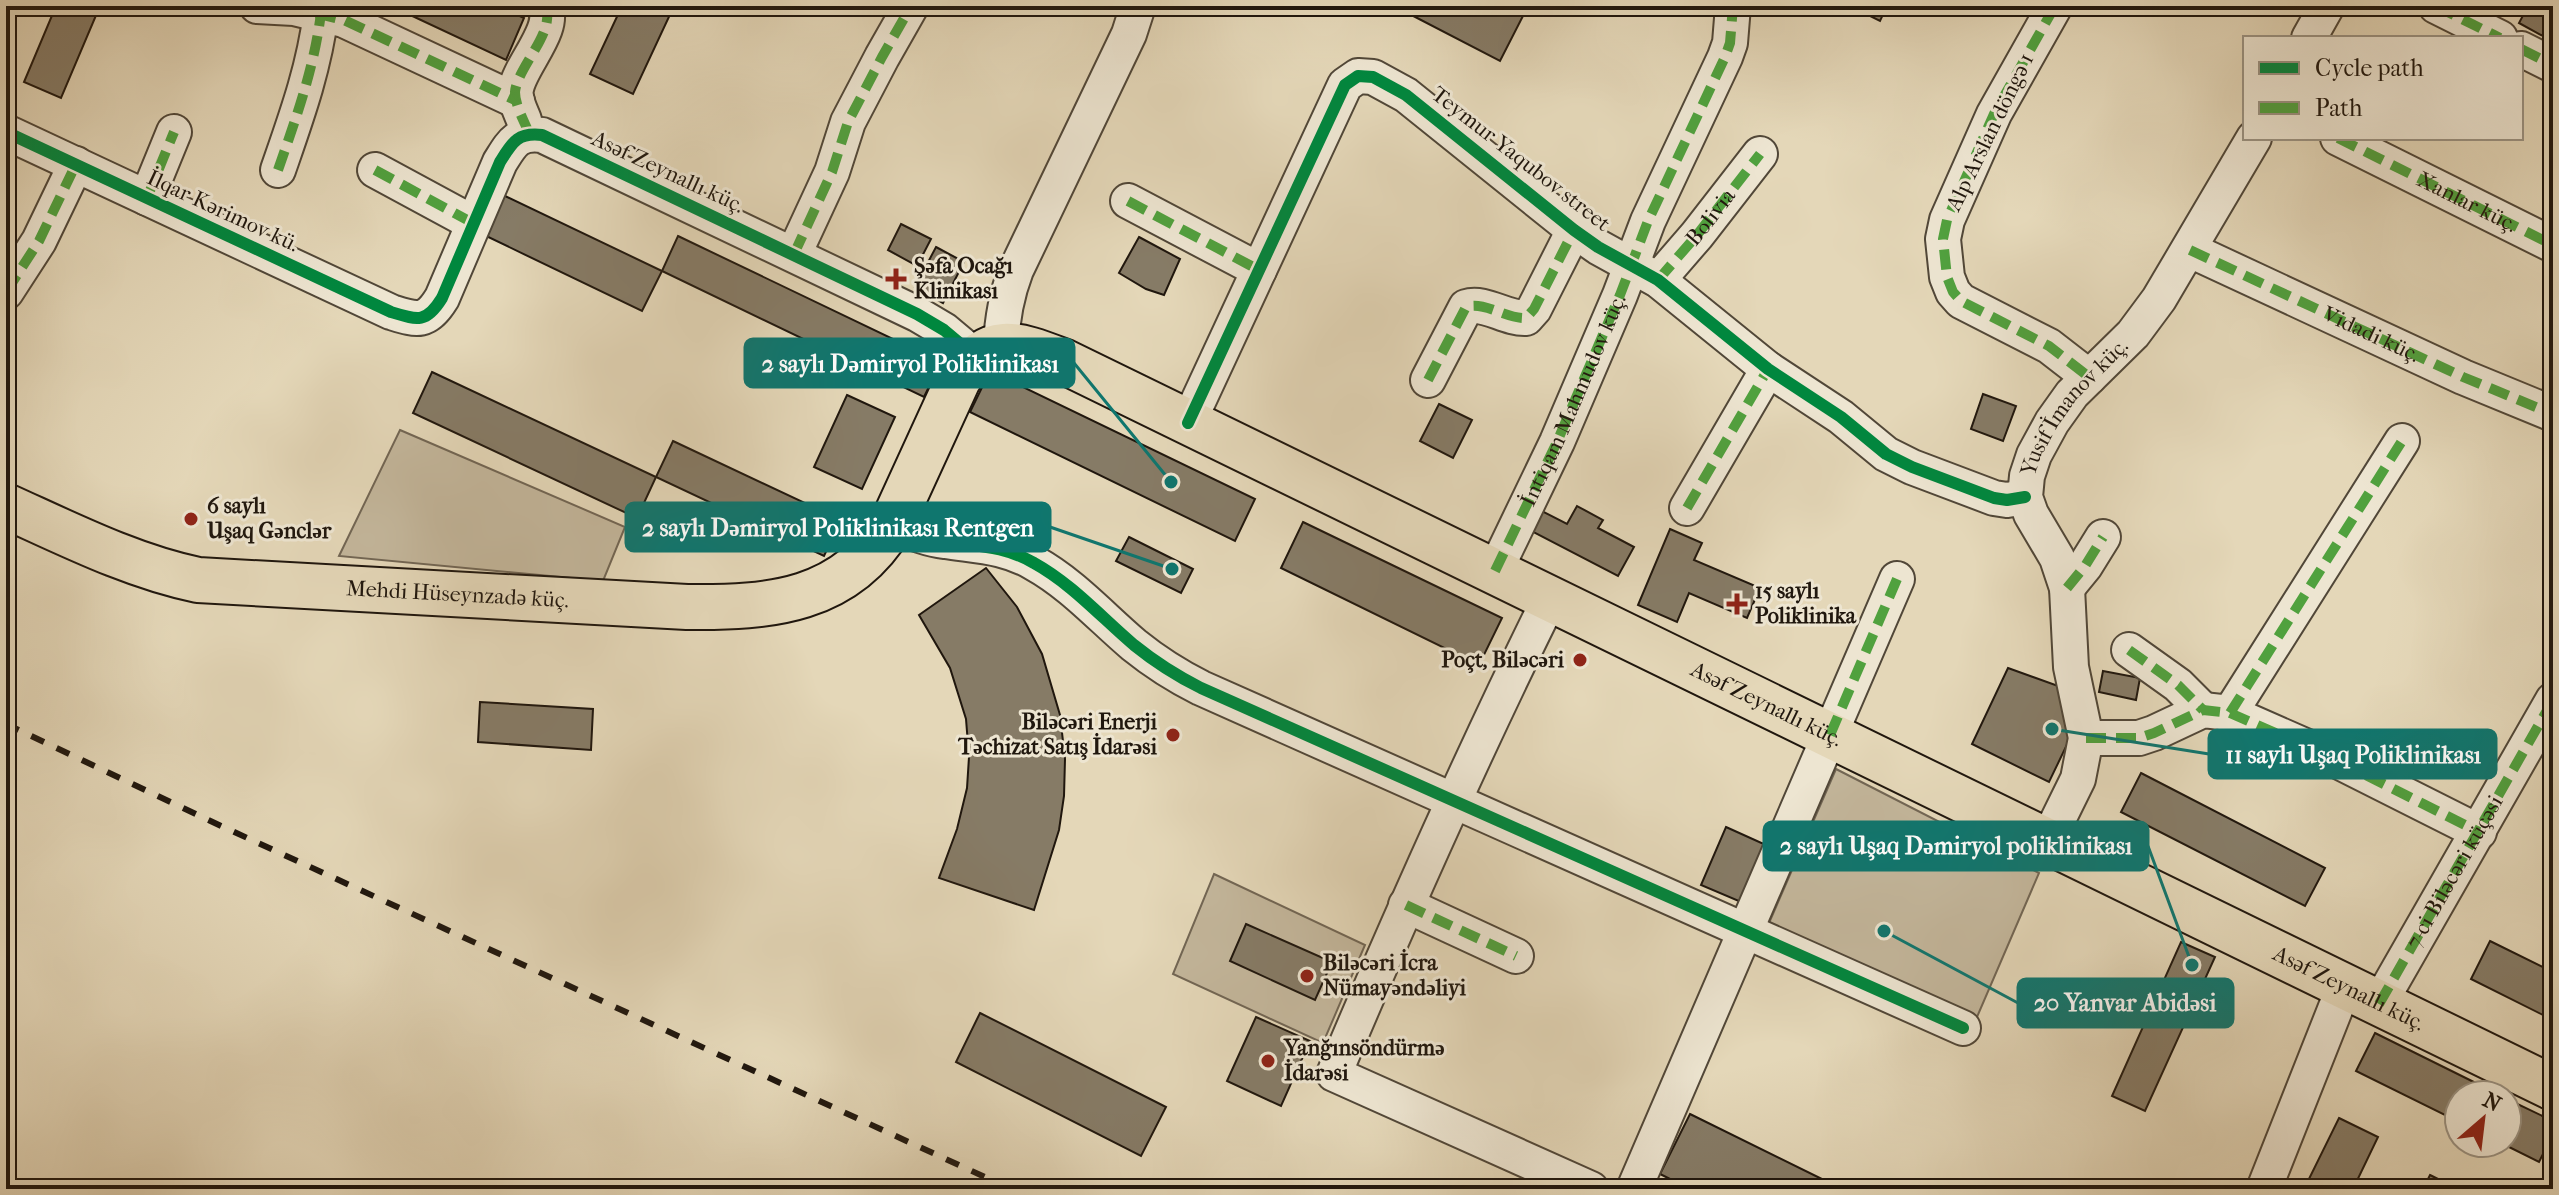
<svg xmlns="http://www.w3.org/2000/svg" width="2559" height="1195" viewBox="0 0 2559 1195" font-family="'IM FELL French Canon',serif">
<rect width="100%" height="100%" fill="#e4d7b8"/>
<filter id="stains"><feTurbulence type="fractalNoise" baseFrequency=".0025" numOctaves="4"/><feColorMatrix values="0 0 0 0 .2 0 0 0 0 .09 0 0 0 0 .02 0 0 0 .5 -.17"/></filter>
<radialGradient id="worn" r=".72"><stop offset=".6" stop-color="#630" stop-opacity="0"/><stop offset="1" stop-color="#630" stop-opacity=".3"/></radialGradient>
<g fill="#c3b69b" stroke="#726654" stroke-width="2">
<polygon points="400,430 625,527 603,581 339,556"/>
<polygon points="1836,769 2039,873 1977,1017 1769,923"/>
<polygon points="1214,874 1365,945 1323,1043 1173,974"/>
</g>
<g fill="#867b66" stroke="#20170e" stroke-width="2">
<polygon points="56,6 100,6 61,98 24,82"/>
<polygon points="391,6 498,6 524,18 506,60"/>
<polygon points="622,6 674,6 633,94 590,74"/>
<polygon points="1394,6 1469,6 1475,9 1477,6 1528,6 1500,61"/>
<polygon points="1850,6 1887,6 1880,21"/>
<polygon points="2528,6 2553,6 2552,41 2519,23"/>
<polygon points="501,194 662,271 642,311 482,234"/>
<polygon points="901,224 931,239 917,266 888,250"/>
<polygon points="678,236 941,362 924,397 662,271"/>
<polygon points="1139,237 1180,259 1164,295 1146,289 1119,273"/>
<polygon points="936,247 964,262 943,303 915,287"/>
<polygon points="990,371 1255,499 1235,541 970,412"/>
<polygon points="432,372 656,477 637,518 413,413"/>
<polygon points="1983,394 2016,406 2003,441 1971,429"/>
<polygon points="847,395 895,417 862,489 814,467"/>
<polygon points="1439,404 1472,420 1453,458 1420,441"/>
<polygon points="673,441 841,520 824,556 656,477"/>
<polygon points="1532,506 1567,524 1577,506 1603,520 1598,528 1634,547 1618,576 1522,526"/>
<polygon points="1303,522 1502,618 1479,665 1281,568"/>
<polygon points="1670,529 1702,543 1694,560 1760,588 1747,618 1689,593 1677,622 1638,605"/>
<polygon points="1129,537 1193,569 1181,593 1116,561"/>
<polygon points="986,568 1017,607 1042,654 1060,715 1065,759 1064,796 1059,830 1034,910 939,878 957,829 967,788 969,757 966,719 950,668 919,615"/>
<polygon points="2008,668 2061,687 2074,730 2049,782 1972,744"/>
<polygon points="2103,671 2140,678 2136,700 2099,692"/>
<polygon points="480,702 593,709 591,750 478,742"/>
<polygon points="2141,773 2325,868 2305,906 2121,812"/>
<polygon points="1726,827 1766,845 1741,902 1701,885"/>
<polygon points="1246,924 1332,962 1315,1000 1230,961"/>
<polygon points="2490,941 2553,972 2553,1020 2471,979"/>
<polygon points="2181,942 2215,957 2145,1111 2112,1096"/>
<polygon points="980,1013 1166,1107 1141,1156 956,1062"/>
<polygon points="1256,1017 1310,1041 1281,1106 1227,1081"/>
<polygon points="2375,1033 2500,1095 2459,1095 2459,1122 2356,1071"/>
<polygon points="2507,1099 2553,1121 2553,1134 2539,1162 2501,1143 2507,1143"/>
<polygon points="1690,1114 1828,1182 1824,1189 1690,1189 1660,1174"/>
<polygon points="2339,1118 2378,1137 2353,1189 2304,1189"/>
<polygon points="2430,1175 2458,1189 2423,1189"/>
</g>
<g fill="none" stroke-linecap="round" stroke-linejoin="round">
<defs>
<g id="minor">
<polyline points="257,6 294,8 344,20 517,101"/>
<polyline points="2055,6 1994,114 1947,220 1943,239 1947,277 1953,292 1961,301 2049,346 2089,377"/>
<polyline points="2436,6 2500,38"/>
<polyline points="2309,38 2327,6"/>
<polyline points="2521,49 2553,65"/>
<path d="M524,120C520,110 514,99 516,89C520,65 558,27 544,6"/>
<path d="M6,132L391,312C417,320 426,324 442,298L500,162C512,143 517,132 542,135L917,314L944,330L975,356"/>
<polyline points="2338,138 2553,245"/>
<path d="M278,170C296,118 314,69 321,13"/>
<polyline points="375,170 473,223"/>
<polyline points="147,198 174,132"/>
<polyline points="1128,201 1259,270"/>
<path id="s1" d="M2190,250L2463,377L2553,414"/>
<polyline points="794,254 832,172 848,122 882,57 911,6"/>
<polyline points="1658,280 1697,235 1760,154"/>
<polyline points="6,292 39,241 76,164"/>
<path d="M1001,346C1002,319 1006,296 1016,270L1129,34L1138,6"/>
<path d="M1428,380L1466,307C1485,301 1506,319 1526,318L1534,309L1574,230"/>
<polyline points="1188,423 1345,85 1358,76 1373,77 1406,95 1574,230 1598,247 1658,280 1768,369 1841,417 1886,454 1912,467 1994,498 2007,500 2025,497"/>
<polyline points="1687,508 1768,369"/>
<path d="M892,524C909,531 926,539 945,541C977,546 1005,546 1034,563C1072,584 1101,617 1134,645C1155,662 1177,676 1201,688L1963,1028"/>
<path id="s2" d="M1495,571L1557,442L1620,295L1648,221L1725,57L1730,43L1733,6"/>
<polyline points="2067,588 2085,566 2103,537"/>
<path d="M1550,598C1473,754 1402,913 1334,1074L1591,1189"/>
<polyline points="2129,650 2178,685 2203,710"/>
<polyline points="2230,713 2402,441"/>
<polyline points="2086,738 2139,738 2154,733 2203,710 2230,713 2330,757 2479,832"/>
<path id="s3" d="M2047,842L2078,779L2086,738L2071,667L2067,588L2057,558L2031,514L2025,497L2027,476L2034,455L2052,422L2072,394L2133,334L2159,299L2254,138"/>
<polyline points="1406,905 1516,956"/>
<path id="s4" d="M2379,1004L2553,700"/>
<polyline points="1634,1189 1897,579"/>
<polyline points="2264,1189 2344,987"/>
</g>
<g id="major">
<path id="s5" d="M6,506C68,534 131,566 198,580L687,607C770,608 846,602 892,524L958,380C988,331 1018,344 1065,362L2553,1088"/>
</g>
</defs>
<use href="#minor" stroke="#514738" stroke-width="38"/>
<use href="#major" stroke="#20170e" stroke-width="48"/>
<use href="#minor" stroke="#ede5d1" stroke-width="34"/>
<use href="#major" stroke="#e4d7b8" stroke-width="44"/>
<polyline stroke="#20170e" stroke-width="6" stroke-dasharray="14 14" stroke-linecap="butt" points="6,724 219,825 1011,1189"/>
<g stroke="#50a13e" stroke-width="10" stroke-dasharray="20 10" stroke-linecap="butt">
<polyline points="257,6 294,8 344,20 517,101"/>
<polyline points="2055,6 1994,114 1947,220 1943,239 1947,277 1953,292 1961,301 2049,346 2089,377"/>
<polyline points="2436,6 2500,38"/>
<polyline points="2521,49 2553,65"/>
<path d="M529,133C524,121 515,105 515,92C517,67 559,28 544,6"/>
<path id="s6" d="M2338,138L2553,245"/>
<path d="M278,170C296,118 314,69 321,13"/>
<polyline points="375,170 473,223"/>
<polyline points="147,198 174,132"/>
<polyline points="1128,201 1259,270"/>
<polyline points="2190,250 2463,377 2553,414"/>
<polyline points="794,254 832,172 848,122 882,57 911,6"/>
<path id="s7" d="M1658,280L1697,235L1760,154"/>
<polyline points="6,292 39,241 76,164"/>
<path d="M1428,380L1466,307C1485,301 1506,319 1526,318L1534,309L1574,230"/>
<polyline points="1687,508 1768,369"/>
<polyline points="1495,571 1557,442 1620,295 1648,221 1725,57 1730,43 1733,6"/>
<polyline points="2067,588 2085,566 2103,537"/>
<polyline points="2129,650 2178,685 2203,710"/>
<polyline points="2230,713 2402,441"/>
<polyline points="1830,735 1897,579"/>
<polyline points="2086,738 2139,738 2154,733 2203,710 2230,713 2330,757 2479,832"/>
<polyline points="1406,905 1516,956"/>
<polyline points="2379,1004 2553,700"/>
</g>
<defs>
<g id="cycleway">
<path d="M6,132L391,312C417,320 426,324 442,298L500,162C512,143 517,132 542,135L917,314L944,330L975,356"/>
<polyline points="1188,423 1345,85 1358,76 1373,77 1406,95 1574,230 1598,247 1658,280 1768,369 1841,417 1886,454 1912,467 1994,498 2007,500 2025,497"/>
<path d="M892,524C909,531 926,539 945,541C977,546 1005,546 1034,563C1072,584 1101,617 1134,645C1155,662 1177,676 1201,688L1963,1028"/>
</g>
</defs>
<use href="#cycleway" stroke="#ede5d1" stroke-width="17"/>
<use href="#cycleway" stroke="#00873e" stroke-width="12"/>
</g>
<g fill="#8f2418" stroke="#ede5d1" stroke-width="3">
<path d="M892 267h8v8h8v8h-8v8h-8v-8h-8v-8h8z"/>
<circle cx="191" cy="519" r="8"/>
<path d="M1733 592h8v8h8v8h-8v8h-8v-8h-8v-8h8z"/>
<circle cx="1580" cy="660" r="8"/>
<circle cx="1173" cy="735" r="8"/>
<circle cx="1307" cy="976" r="8"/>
<circle cx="1268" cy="1061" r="8"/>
</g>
<g text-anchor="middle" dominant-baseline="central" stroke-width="6" stroke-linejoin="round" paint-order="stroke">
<g font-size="22" fill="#20170e" stroke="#ede5d1">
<text transform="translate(1990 132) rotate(-64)">Alp Arslan döngə 1</text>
<text transform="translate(1521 159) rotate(38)">Teymur Yaqubov street</text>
<text transform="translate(668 172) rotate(25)">Asəf Zeynallı küç.</text>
<text stroke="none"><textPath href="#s6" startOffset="144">Xanlar küç.</textPath></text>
<text transform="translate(223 211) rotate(25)">İlqar Kərimov kü.</text>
<text stroke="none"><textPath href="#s7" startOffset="82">Bolivia</textPath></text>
<text stroke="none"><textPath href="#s1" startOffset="200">Vidadi küç.</textPath></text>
<text stroke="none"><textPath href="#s2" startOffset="188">İntiqam Mahmudov küç.</textPath></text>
<text stroke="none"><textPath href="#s3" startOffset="470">Yusif İmanov küç.</textPath></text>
<text stroke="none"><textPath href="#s5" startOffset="466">Mehdi Hüseynzadə küç.</textPath></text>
<text stroke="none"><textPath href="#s5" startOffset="1992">Asəf Zeynallı küç.</textPath></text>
<text stroke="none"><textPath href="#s4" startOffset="152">7-ci Biləcəri küçəsi</textPath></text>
<text stroke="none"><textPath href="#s5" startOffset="2640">Asəf Zeynallı küç.</textPath></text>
</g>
<g font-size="22" font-weight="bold" fill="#20170e" stroke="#ede5d1" text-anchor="start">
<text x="914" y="266">Şəfa Ocağı<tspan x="914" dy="25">Klinikası</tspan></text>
<text x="207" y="506">6 saylı<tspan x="207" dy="25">Uşaq Gənclər</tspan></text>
<text x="1755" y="591">15 saylı<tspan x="1755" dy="25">Poliklinika</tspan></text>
<text x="1564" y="660" text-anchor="end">Poçt, Biləcəri</text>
<text x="1157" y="722" text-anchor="end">Biləcəri Enerji<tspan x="1157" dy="25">Təchizat Satış İdarəsi</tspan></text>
<text x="1323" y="963">Biləcəri İcra<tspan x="1323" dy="25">Nümayəndəliyi</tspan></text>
<text x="1284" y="1048">Yanğınsöndürmə<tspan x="1284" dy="25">İdarəsi</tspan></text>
</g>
</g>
<path fill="none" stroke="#0f766e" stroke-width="3" d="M1171 482L1074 363M1172 569L1050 527M2052 729L2209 754M2192 965L2148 846M1884 931L2018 1003"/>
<g fill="#0f766e" stroke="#ede5d1" stroke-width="3">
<circle cx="1171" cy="482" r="8"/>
<circle cx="1172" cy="569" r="8"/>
<circle cx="2052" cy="729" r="8"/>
<circle cx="2192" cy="965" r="8"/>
<circle cx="1884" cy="931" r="8"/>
</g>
<g fill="#0f766e" stroke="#0f766e" stroke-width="3">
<rect x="745" y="339" width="329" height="48" rx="8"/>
<rect x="626" y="503" width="424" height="48" rx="8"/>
<rect x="2209" y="730" width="287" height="48" rx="8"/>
<rect x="1764" y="822" width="384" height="48" rx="8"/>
<rect x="2018" y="979" width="215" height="48" rx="8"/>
</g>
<g font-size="24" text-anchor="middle" font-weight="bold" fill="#fff">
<text x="910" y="372">2 saylı Dəmiryol Poliklinikası</text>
<text x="838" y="536">2 saylı Dəmiryol Poliklinikası Rentgen</text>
<text x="2353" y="763">11 saylı Uşaq Poliklinikası</text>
<text x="1956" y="854">2 saylı Uşaq Dəmiryol poliklinikası</text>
<text x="2125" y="1011">20 Yanvar Abidəsi</text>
</g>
<rect width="2559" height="1195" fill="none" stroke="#e4d7b8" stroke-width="32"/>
<rect x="8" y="8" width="2543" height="1179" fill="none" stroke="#20170e" stroke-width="4"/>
<rect x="16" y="16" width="2527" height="1163" fill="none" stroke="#20170e" stroke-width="2"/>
<rect x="2243" y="36" width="280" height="104" fill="#ede5d1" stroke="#9b9383" stroke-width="2"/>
<rect x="2259" y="62" width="40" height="12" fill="#00873e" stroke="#9b9383" stroke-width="2"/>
<text x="2315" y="76" font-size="24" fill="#20170e">Cycle path</text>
<rect x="2259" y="102" width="40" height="12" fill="#50a13e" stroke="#9b9383" stroke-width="2"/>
<text x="2315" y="116" font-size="24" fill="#20170e">Path</text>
<g transform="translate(2483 1119) rotate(28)"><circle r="38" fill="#ede5d1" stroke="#9b9383" stroke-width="2"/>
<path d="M0-6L14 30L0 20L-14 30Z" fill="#8f2418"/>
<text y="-12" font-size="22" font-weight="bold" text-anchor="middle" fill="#20170e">N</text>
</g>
<rect width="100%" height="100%" filter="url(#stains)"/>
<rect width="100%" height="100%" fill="url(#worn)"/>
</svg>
